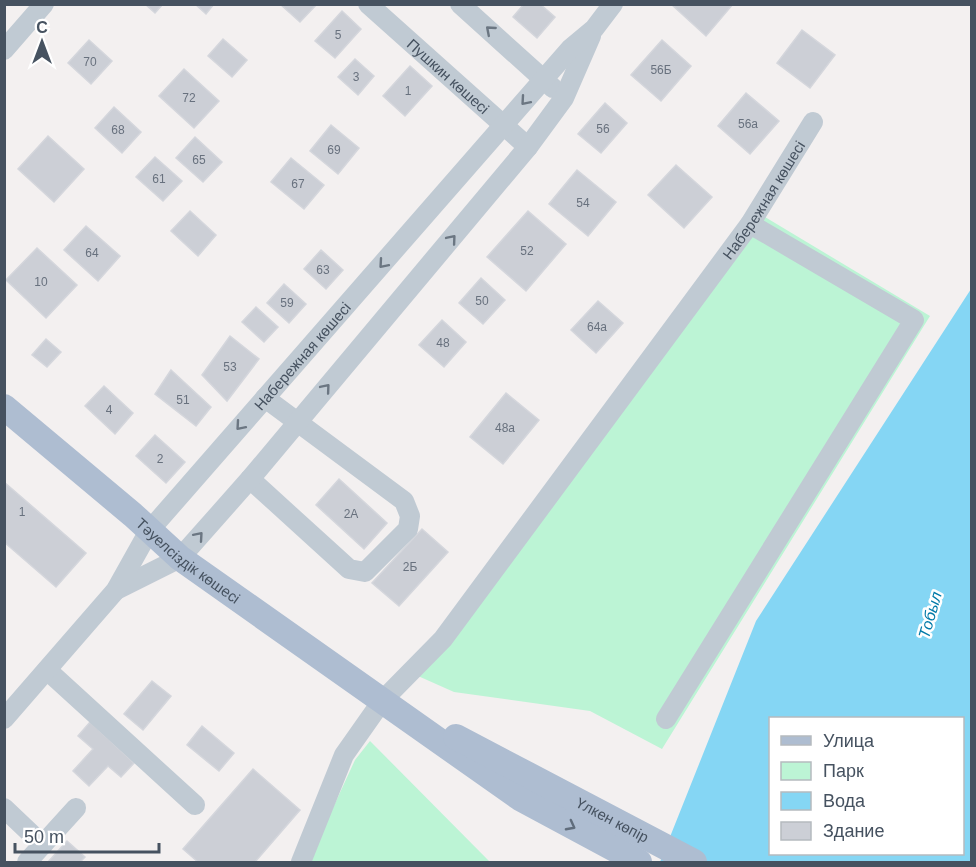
<svg xmlns="http://www.w3.org/2000/svg" width="976" height="867" viewBox="0 0 976 867" font-family="Arial,sans-serif">
<rect width="100%" height="100%" fill="#f3f0f0"/>
<g fill="#bcf4d5">
<polygon points="765,217 930,316 662,749 590,711 454,692 418,676"/>
<polygon points="370,741 490,862 308,862 355,760"/>
</g>
<path fill="#85d6f4" fill-rule="evenodd" d="M971,289V862H660L756,621ZM770,718H962V854H770Z"/>
<g fill="#cccfd6" stroke="#d4d6dc" stroke-width="1.5">
<polygon points="145,4 163,4 155,13"/>
<polygon points="195,4 214,4 206,14"/>
<polygon points="280,4 317,4 300,22"/>
<polygon points="524,4 540,4 555,17 537,38 513,17"/>
<polygon points="671,4 733,4 706,36"/>
<polygon points="342,11 361,29 335,58 315,41"/>
<polygon points="802,30 835,55 810,88 777,63"/>
<polygon points="223,39 247,60 232,77 208,56"/>
<polygon points="89,40 112,61 91,84 68,63"/>
<polygon points="662,40 691,66 661,101 631,75"/>
<polygon points="355,59 374,76 358,95 338,77"/>
<polygon points="410,66 432,86 405,116 383,96"/>
<polygon points="184,69 219,101 194,128 159,96"/>
<polygon points="746,93 779,121 750,154 718,126"/>
<polygon points="605,103 627,123 601,153 578,134"/>
<polygon points="114,107 141,132 122,153 95,128"/>
<polygon points="331,125 359,148 338,174 310,151"/>
<polygon points="48,136 84,169 54,202 18,169"/>
<polygon points="195,137 222,162 203,182 176,158"/>
<polygon points="155,157 182,181 163,201 136,177"/>
<polygon points="291,158 324,185 304,209 271,182"/>
<polygon points="676,165 712,197 684,228 648,195"/>
<polygon points="577,170 616,202 588,236 549,204"/>
<polygon points="190,211 216,235 198,256 171,231"/>
<polygon points="528,211 566,244 526,291 487,257"/>
<polygon points="86,226 120,256 98,281 64,250"/>
<polygon points="37,248 77,285 46,318 6,280"/>
<polygon points="321,250 343,270 326,289 304,269"/>
<polygon points="481,278 505,300 483,324 459,303"/>
<polygon points="284,284 306,304 289,323 267,303"/>
<polygon points="598,301 623,323 596,353 571,330"/>
<polygon points="256,307 278,327 264,342 242,322"/>
<polygon points="442,320 466,342 444,367 419,345"/>
<polygon points="230,336 259,359 227,401 202,375"/>
<polygon points="46,339 61,352 47,367 32,355"/>
<polygon points="171,370 211,407 196,426 155,394"/>
<polygon points="104,386 133,413 115,434 85,406"/>
<polygon points="506,393 539,420 503,464 470,437"/>
<polygon points="155,435 185,462 166,483 136,456"/>
<polygon points="339,479 387,523 364,549 316,505"/>
<polygon points="4,482 86,553 56,587 4,542"/>
<polygon points="422,529 448,552 399,606 372,583"/>
<polygon points="152,681 171,696 143,730 124,714"/>
<polygon points="90,722 134,763 121,777 108,766 89,786 73,771 93,749 78,736"/>
<polygon points="202,726 234,753 219,771 187,745"/>
<polygon points="253,769 300,810 255,862 198,862 183,849"/>
<polygon points="67,841 85,857 80,862 48,862"/>
</g>
<g fill="none" stroke-linecap="round" stroke-linejoin="round">
<g stroke="#c0cad3" stroke-width="20">
<path id="s1" d="M368,4L528,147"/>
<polyline points="460,4 553,88"/>
<polyline points="4,50 44,4"/>
<polyline points="250,479 349,569 365,572 408,529 410,516 404,501 265,398"/>
<polyline points="116,590 180,558 250,479 528,147 564,98 591,36"/>
<polyline points="47,670 195,805"/>
<path id="s2" d="M4,719L116,590L149,531L570,49L594,29L613,4"/>
<polyline points="666,719 914,320 750,224"/>
<polyline points="4,808 43,845"/>
<polyline points="27,862 76,808"/>
<path id="s3" d="M301,862L344,755L382,701L443,639L750,224L813,122"/>
</g>
<g stroke="#aebdd1" stroke-width="26">
<path id="s4" d="M4,407L133,515L180,558L520,798L639,862"/>
<path id="s5" d="M456,737L694,862"/>
</g>
</g>
<defs><path id="oneway-chevron" d="M-2-3.5L2.5 0L-2 3.5" fill="none" stroke-width="1.6" stroke-linecap="round" stroke-linejoin="round" transform="scale(1.5)"/></defs>
<g stroke="#6b7682">
<use href="#oneway-chevron" transform="translate(490 30) rotate(-139)"/>
<use href="#oneway-chevron" transform="translate(525 101) rotate(131)"/>
<use href="#oneway-chevron" transform="translate(452 239) rotate(-50)"/>
<use href="#oneway-chevron" transform="translate(383 264) rotate(131)"/>
<use href="#oneway-chevron" transform="translate(326 388) rotate(-50)"/>
<use href="#oneway-chevron" transform="translate(240 426) rotate(131)"/>
<use href="#oneway-chevron" transform="translate(199 536) rotate(-49)"/>
</g>
<use stroke="#606d7c" href="#oneway-chevron" transform="translate(571 826) rotate(28)"/>
<g text-anchor="middle" dominant-baseline="central" stroke-width="5" stroke-linejoin="round" paint-order="stroke">
<g font-size="12" fill="#68717e">
<text x="338" y="35">5</text>
<text x="90" y="62">70</text>
<text x="661" y="70">56Б</text>
<text x="356" y="77">3</text>
<text x="408" y="91">1</text>
<text x="189" y="98">72</text>
<text x="748" y="124">56а</text>
<text x="603" y="129">56</text>
<text x="118" y="130">68</text>
<text x="334" y="150">69</text>
<text x="199" y="160">65</text>
<text x="159" y="179">61</text>
<text x="298" y="184">67</text>
<text x="583" y="203">54</text>
<text x="527" y="251">52</text>
<text x="92" y="253">64</text>
<text x="323" y="270">63</text>
<text x="41" y="282">10</text>
<text x="482" y="301">50</text>
<text x="287" y="303">59</text>
<text x="597" y="327">64а</text>
<text x="443" y="343">48</text>
<text x="230" y="367">53</text>
<text x="183" y="400">51</text>
<text x="109" y="410">4</text>
<text x="505" y="428">48а</text>
<text x="160" y="459">2</text>
<text x="22" y="512">1</text>
<text x="351" y="514">2А</text>
<text x="410" y="567">2Б</text>
</g>
<g font-size="15" fill="#465260" stroke="#fff">
<text stroke="none"><textPath href="#s1" startOffset="108">Пушкин көшесі</textPath></text>
<text stroke="none"><textPath href="#s3" startOffset="812">Набережная көшесі</textPath></text>
<text stroke="none"><textPath href="#s2" startOffset="471">Набережная көшесі</textPath></text>
<text stroke="none"><textPath href="#s4" startOffset="240">Тәуелсіздік көшесі</textPath></text>
<text stroke="none"><textPath href="#s5" startOffset="177">Үлкен көпір</textPath></text>
</g>
<g font-size="16" font-style="italic" fill="#027aa8" stroke="#fff">
<text transform="translate(930 615) rotate(-74)">Тобыл</text>
</g>
</g>
<rect width="976" height="867" fill="none" stroke="#465260" stroke-width="12"/>
<rect x="769" y="717" width="195" height="138" fill="#ffffff" stroke="#b5babf" stroke-width="1.5"/>
<rect x="781" y="736" width="30" height="9" fill="#aebdd1" stroke="#b5babf" stroke-width="1.5"/>
<text x="823" y="747" font-size="18" fill="#465260">Улица</text>
<rect x="781" y="762" width="30" height="18" fill="#bcf4d5" stroke="#b5babf" stroke-width="1.5"/>
<text x="823" y="777" font-size="18" fill="#465260">Парк</text>
<rect x="781" y="792" width="30" height="18" fill="#85d6f4" stroke="#b5babf" stroke-width="1.5"/>
<text x="823" y="807" font-size="18" fill="#465260">Вода</text>
<rect x="781" y="822" width="30" height="18" fill="#cccfd6" stroke="#b5babf" stroke-width="1.5"/>
<text x="823" y="837" font-size="18" fill="#465260">Здание</text>
<g transform="translate(42 42)" stroke="#ffffff" stroke-width="4.5" paint-order="stroke">
<path d="M0-4.5L10 22L0 15L-10 22Z" fill="#465260"/>
<text y="-9" font-size="16" font-weight="bold" text-anchor="middle" fill="#465260">С</text>
</g>
<path d="M15 843v9h144v-9" fill="none" stroke="#465260" stroke-width="3"/>
<text x="24" y="843" font-size="18" fill="#465260" stroke="#ffffff" stroke-width="4.5" paint-order="stroke">50 m</text>
</svg>
